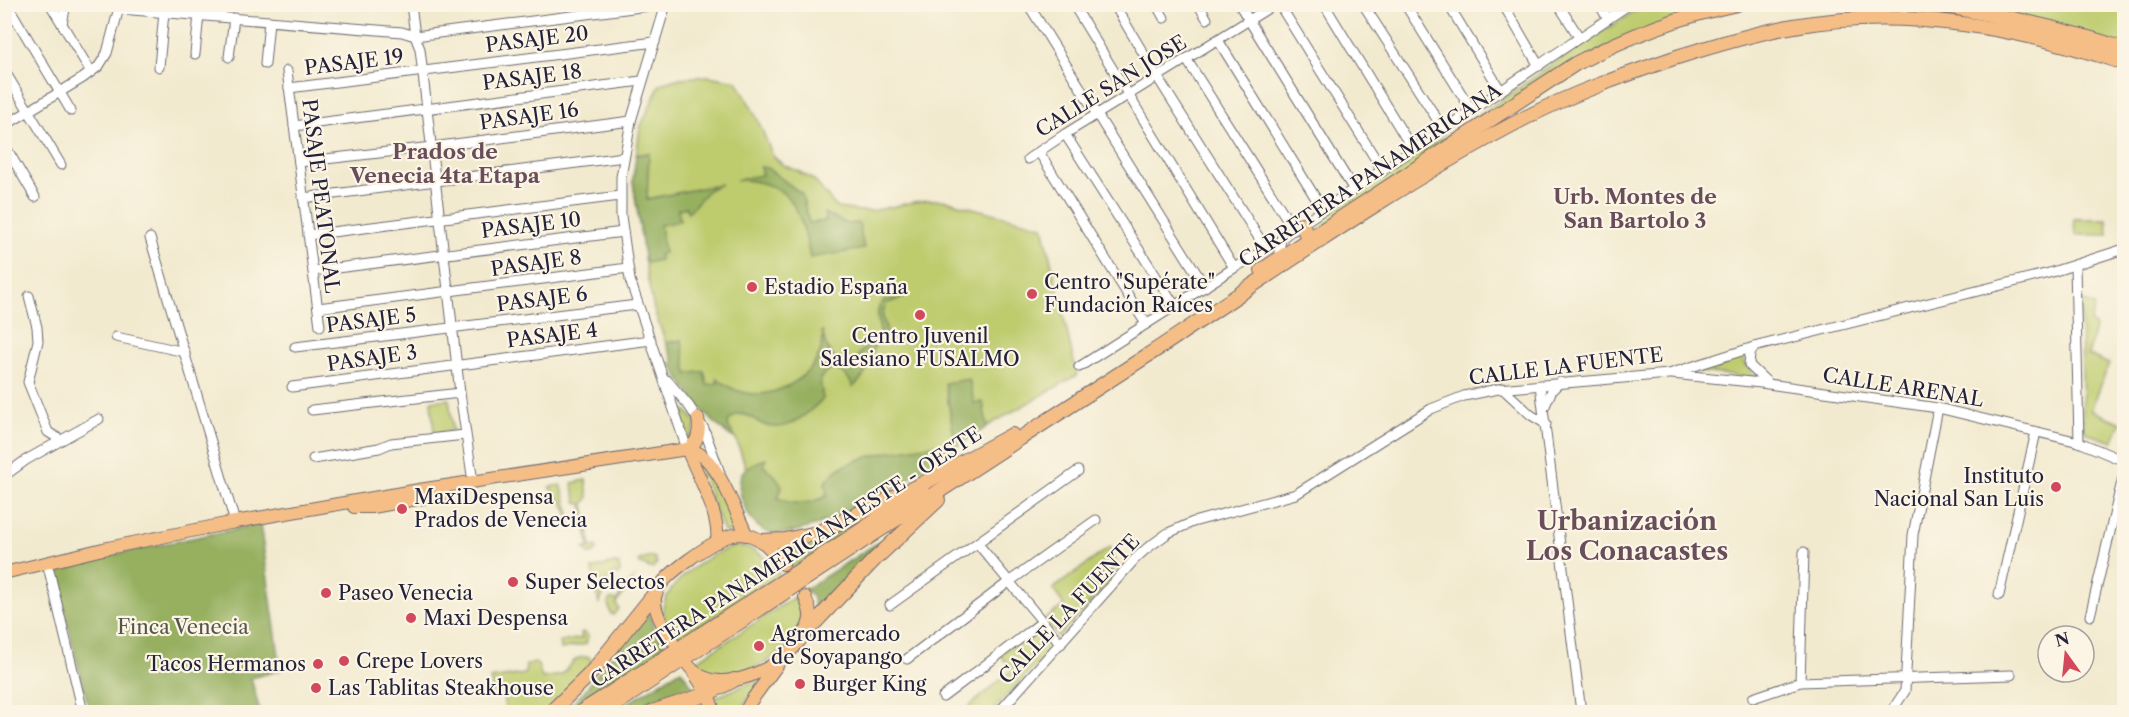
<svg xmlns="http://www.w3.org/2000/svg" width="2129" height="717" viewBox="0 0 2129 717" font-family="'Libre Caslon Text',serif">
<rect width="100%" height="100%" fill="#fcf5e5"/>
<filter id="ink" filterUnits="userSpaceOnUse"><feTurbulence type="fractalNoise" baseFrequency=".0167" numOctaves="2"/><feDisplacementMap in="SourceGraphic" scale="12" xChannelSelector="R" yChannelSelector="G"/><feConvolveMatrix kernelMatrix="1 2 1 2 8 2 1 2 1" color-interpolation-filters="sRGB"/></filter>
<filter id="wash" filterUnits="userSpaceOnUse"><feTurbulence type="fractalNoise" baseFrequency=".008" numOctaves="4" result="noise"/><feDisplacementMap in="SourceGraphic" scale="24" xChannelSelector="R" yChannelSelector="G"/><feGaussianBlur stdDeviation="1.35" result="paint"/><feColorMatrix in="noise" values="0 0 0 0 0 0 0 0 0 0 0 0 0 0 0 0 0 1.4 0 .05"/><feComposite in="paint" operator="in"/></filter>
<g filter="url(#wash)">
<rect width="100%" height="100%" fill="#f2eacf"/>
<g fill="#becc6e" stroke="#707754" stroke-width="1.5">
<polygon points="1646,5 1737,5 1602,50 1308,239 1303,230 1417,154 1468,123 1583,43"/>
<polygon points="1934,5 2124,5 2124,51"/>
<path d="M707,76L737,81L757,118L773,156L783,165L798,171L814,180L837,208C848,209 859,212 870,211C901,207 931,192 961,205L1043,226L1077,375L872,492L798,519L743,477L746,468L736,439L724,432L692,388L668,349L654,310L647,276L633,181L640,128L660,84L680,78Z"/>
<polygon points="2074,219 2107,219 2108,235 2075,235"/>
<polygon points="2081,300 2095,306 2090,322 2095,327 2088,355 2109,364 2091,410 2121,423 2113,442 2087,433 2083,429"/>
<polygon points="1746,354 1744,362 1754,375 1752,378 1702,372 1696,370"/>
<polygon points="449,399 453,431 434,433 431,401"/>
<polygon points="680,409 687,411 696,423 690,441 678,410"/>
<polygon points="700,461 709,470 740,532 724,532 698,464"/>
<polygon points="586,480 588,498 584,504 591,547 596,546 597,549 594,553 589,554 584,549 589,547 582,504 577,503 572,483"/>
<polygon points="561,485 569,511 571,530 566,508 549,487"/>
<path d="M738,546C758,548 767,559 779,574L678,641C673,633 663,621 663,611C662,584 714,549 738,546Z"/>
<polygon points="1110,547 1114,561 1111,581 1058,637 1044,620 1064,605 1053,589"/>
<polygon points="652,557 655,558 657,563 653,568 649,568 639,563 639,560"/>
<polygon points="613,563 619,565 620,572 618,575 614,573 602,587 605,591 599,603 592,569"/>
<polygon points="635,577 616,604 619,609 614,615 611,614 608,603 610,599 617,600"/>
<path d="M794,597C820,636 759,673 726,677C715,678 700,671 692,664Z"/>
<polygon points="1040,624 1054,641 1050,650 991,712 963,712 1013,669 999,654"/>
<polygon points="584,632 588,636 586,644 561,649 560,642 582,638 581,633"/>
<polygon points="583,657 589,657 592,662 547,712 498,712 505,709 503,694 497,694 493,692 490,679 525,674 526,665 535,663 538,665 542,678 561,675 576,659"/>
<polygon points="762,678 740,712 719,712 716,697"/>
</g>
<g fill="#96b061" stroke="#5c694e" stroke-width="1.5">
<polygon points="649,153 647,199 721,184 708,190 688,213 686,207 678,209 680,221 660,225 664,253 660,254 660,260 645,263 633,181 636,155"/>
<path d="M760,167L767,168L802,194L809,223L826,221L824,213L848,224L859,223L864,249L810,258C801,210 792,180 736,180L762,175Z"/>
<path d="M904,293L903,298L887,303C877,322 887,319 887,336L876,343C868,361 870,373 853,387C847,372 831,361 820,379L823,399C806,415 785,436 760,423C752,418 747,414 738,414L729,420L728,426L736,439C707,422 687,393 671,364L674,362L666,343L682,340L687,374L704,371L707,385L718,383L717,378C725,385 735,391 746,393C781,400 829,368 822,330C825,346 830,358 846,366L852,364L862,351L880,338L881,334C874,309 876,299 904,293Z"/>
<path d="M969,379L974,403L983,402L987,427L914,474L908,480L817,525C802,529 782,537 767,532C748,525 730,485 745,469C750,464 760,461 766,459L763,465L777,478L782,486L778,498C795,507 811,504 827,496L825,483C830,477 836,470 842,467C872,451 921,448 955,442L945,383Z"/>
<path d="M900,498L793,570L773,546C819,545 860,518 900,498Z"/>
<polygon points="260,524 281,670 251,678 260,712 90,712 53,567"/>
<polygon points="907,524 815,616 813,598 806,589"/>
<polygon points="649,612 654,629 667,649 573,712 563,712 582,694 608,660"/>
<polygon points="681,670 698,694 646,712 613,712"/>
</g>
</g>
<g filter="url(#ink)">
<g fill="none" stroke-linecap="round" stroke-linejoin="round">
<defs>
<g id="minor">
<polyline points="7,4 71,111"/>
<polyline points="50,4 91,72"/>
<polyline points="411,4 415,36 664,4"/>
<polyline points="666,4 631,121 621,177 621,216 630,280 687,449"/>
<polyline points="1028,4 1205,287"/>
<polyline points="1073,4 1234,268"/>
<polyline points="1114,4 1158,78 1266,249"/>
<polyline points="1156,4 1164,18"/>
<polyline points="1198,4 1207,19"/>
<polyline points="1239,4 1354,190"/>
<polyline points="1279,4 1383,171"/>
<polyline points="1324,4 1413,150"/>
<polyline points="1363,4 1444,130"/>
<polyline points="1405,4 1472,111"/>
<polyline points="1448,4 1501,91"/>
<polyline points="1503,4 1539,66"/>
<polyline points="1558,4 1579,37"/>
<polyline points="1599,4 1608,19"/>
<polyline points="120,9 402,32 415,36 420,49 460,393 473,482"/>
<polyline points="62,24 66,4"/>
<polyline points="1218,40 1323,210"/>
<polyline points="195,54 199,15"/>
<polyline points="229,57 234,18"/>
<polyline points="1187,60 1294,230"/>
<polyline points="265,64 269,21"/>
<polyline points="159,67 164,12"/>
<polyline points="4,70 61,165"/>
<polyline points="287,71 320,326"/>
<polyline points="289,88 655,42"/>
<polyline points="4,126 83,78 99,66 107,53 120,4"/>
<polyline points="294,126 641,81"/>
<polyline points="1065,134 1175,306"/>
<polyline points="4,144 35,197"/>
<polyline points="1039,152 1146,324"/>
<polyline points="1028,159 1065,134 1275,4"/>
<polyline points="299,162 432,147 631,121"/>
<polyline points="303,198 624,157"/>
<polyline points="308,235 620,196"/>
<polyline points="150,238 235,522"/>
<polyline points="1278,258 1281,239 1287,234 1630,4"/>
<polyline points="2075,265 2079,442"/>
<polyline points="313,271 623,232"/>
<polyline points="29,296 37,327 38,341 28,382 48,432 61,440"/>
<polyline points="318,308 628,268"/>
<polyline points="116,337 185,352"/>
<polyline points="295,347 637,305"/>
<polyline points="1754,347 1750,353 1749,365 1768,383"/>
<polyline points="1079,367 1234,268 1270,247"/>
<polyline points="1672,374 1761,383 1938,408 2079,442 2124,461"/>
<polyline points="667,380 689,406 704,429 720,473"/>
<polyline points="1540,385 1581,712"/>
<polyline points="292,387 651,340"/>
<polyline points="1502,388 1531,415 1546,424"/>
<polyline points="1544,408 1552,390 1560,382"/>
<polyline points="312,410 460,393"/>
<polyline points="313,459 379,448 391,443 465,435"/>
<polyline points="4,476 26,460 99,419"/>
<polyline points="978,544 1061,644"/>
<polyline points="47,562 83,712"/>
<polyline points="1999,595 2036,432"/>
<polyline points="890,605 1078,471"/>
<polyline points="2090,616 2124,473"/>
<polyline points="907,659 1010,581 1096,520"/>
<polyline points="1800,682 1804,552"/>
<polyline points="943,697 1042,622"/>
<polyline points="1753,698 1800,682 2011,675"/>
<polyline points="999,712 1135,559 1146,549 1168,533 1193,522 1296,494 1431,409 1464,396 1498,389 1669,374 1754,347 2049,273 2124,249"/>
<polyline points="1891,712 1905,691 1913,535 1938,408"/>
</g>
<g id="major">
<path d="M687,449C697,474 721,516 717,542"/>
<path d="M687,449C699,443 700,430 698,418"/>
<polyline points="354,507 373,507 444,494"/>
<path d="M4,573L103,549L235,522L419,490L687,449C718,453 734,511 747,535"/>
<path d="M672,640C664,628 651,608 656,593C662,575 712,542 729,536C735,534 742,534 748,535C763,538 773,552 783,564"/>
<path d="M689,666C719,705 803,660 810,619C811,611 808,605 805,597"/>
<polyline points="694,673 709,696 714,712"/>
<polyline points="745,712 751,701 778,664"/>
</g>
<g id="highway">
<path d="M1935,4C2000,15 2062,28 2124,49"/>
<polyline points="1302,224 1308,239"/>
<path d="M1262,270L1575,64C1626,37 1680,16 1737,4"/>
<polyline points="762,541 785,540 817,533 922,484 1012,435"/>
<polyline points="806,632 874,560 938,500"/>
<polyline points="551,712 591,673 656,592"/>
<polyline points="581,712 922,491"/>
<path d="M604,712C783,592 964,475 1145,357C1270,275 1392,187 1525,118C1573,93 1625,75 1677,57C1715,45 1754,33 1794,26C1905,6 2018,27 2124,63"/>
<polyline points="652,712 707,694 734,680"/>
</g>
</defs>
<use href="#minor" stroke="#6b686f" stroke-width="11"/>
<use href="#major" stroke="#6b686f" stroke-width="14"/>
<use href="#highway" stroke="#6b686f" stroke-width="16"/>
<use href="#minor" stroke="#fff" stroke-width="9"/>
<use href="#major" stroke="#f6be87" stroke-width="12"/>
<use href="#highway" stroke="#f6be87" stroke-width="14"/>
</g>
</g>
<g fill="#d1495b" stroke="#fcf5e5" stroke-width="2">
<circle cx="752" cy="287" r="6"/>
<circle cx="1032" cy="294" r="6"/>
<circle cx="920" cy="315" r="6"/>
<circle cx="2056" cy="487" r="6"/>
<circle cx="402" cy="509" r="6"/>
<circle cx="513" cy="582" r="6"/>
<circle cx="326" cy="593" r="6"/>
<circle cx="411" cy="618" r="6"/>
<circle cx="759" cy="646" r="6"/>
<circle cx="344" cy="661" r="6"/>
<circle cx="318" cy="664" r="6"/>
<circle cx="800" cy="684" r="6"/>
<circle cx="316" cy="688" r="6"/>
</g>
<g text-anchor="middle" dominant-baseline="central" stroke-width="4.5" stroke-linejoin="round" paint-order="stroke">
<g font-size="20" fill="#22223b" stroke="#fcf5e5">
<text transform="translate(537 39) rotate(-7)">PASAJE 20</text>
<text transform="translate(354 62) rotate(-7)">PASAJE 19</text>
<text transform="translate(532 77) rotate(-7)">PASAJE 18</text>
<text transform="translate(1111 86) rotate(-32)">CALLE SAN JOSE</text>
<text transform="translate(529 116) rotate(-8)">PASAJE 16</text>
<text transform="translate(1370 175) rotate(-34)">CARRETERA PANAMERICANA</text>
<text transform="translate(321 196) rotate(83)">PASAJE PEATONAL</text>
<text transform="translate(531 225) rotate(-7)">PASAJE 10</text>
<text transform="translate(536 263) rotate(-8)">PASAJE 8</text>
<text transform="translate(542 299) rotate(-7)">PASAJE 6</text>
<text transform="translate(371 320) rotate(-7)">PASAJE 5</text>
<text transform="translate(552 335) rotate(-7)">PASAJE 4</text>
<text transform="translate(372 358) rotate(-8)">PASAJE 3</text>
<text transform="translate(1566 366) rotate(-7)">CALLE LA FUENTE</text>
<text transform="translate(1903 387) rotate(9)">CALLE ARENAL</text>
<text transform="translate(786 557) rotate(-33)">CARRETERA PANAMERICANA ESTE - OESTE</text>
<text transform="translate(1069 609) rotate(-47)">CALLE LA FUENTE</text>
</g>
<g font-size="20" fill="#22223b" stroke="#fcf5e5" text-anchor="start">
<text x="1044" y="282">Centro "Supérate"<tspan x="1044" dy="23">Fundación Raíces</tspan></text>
<text x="764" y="287">Estadio España</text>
<text x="920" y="336" text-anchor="middle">Centro Juvenil<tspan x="920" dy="23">Salesiano FUSALMO</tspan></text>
<text x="2044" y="476" text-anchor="end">Instituto<tspan x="2044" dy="23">Nacional San Luis</tspan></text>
<text x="414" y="497">MaxiDespensa<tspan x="414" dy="23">Prados de Venecia</tspan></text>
<text x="525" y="582">Super Selectos</text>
<text x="338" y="593">Paseo Venecia</text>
<text x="423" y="618">Maxi Despensa</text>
<text x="771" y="634">Agromercado<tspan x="771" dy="23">de Soyapango</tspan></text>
<text x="356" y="661">Crepe Lovers</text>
<text x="306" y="664" text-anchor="end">Tacos Hermanos</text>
<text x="812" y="684">Burger King</text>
<text x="328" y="688">Las Tablitas Steakhouse</text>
</g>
<g font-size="20" fill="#51554a" stroke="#fcf5e5">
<text x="183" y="627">Finca Venecia</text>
</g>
<g font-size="21" font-weight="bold" fill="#684d5b" stroke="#fcf5e5">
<text x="445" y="151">Prados de<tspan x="445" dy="24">Venecia 4ta Etapa</tspan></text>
<text x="1635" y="196">Urb. Montes de<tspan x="1635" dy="24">San Bartolo 3</tspan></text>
</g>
<g font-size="26" font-weight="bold" fill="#684d5b" stroke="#fcf5e5">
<text x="1627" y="521">Urbanización<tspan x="1627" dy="30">Los Conacastes</tspan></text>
</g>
</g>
<rect width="2129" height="717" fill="none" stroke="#fcf5e5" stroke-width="24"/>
<g transform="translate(2066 654) rotate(345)"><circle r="28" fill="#fcf5e5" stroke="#a5a1a1" stroke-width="1.5"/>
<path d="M0-4.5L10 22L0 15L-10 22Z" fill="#d1495b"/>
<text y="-9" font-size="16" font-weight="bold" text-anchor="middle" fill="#22223b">N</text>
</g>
</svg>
